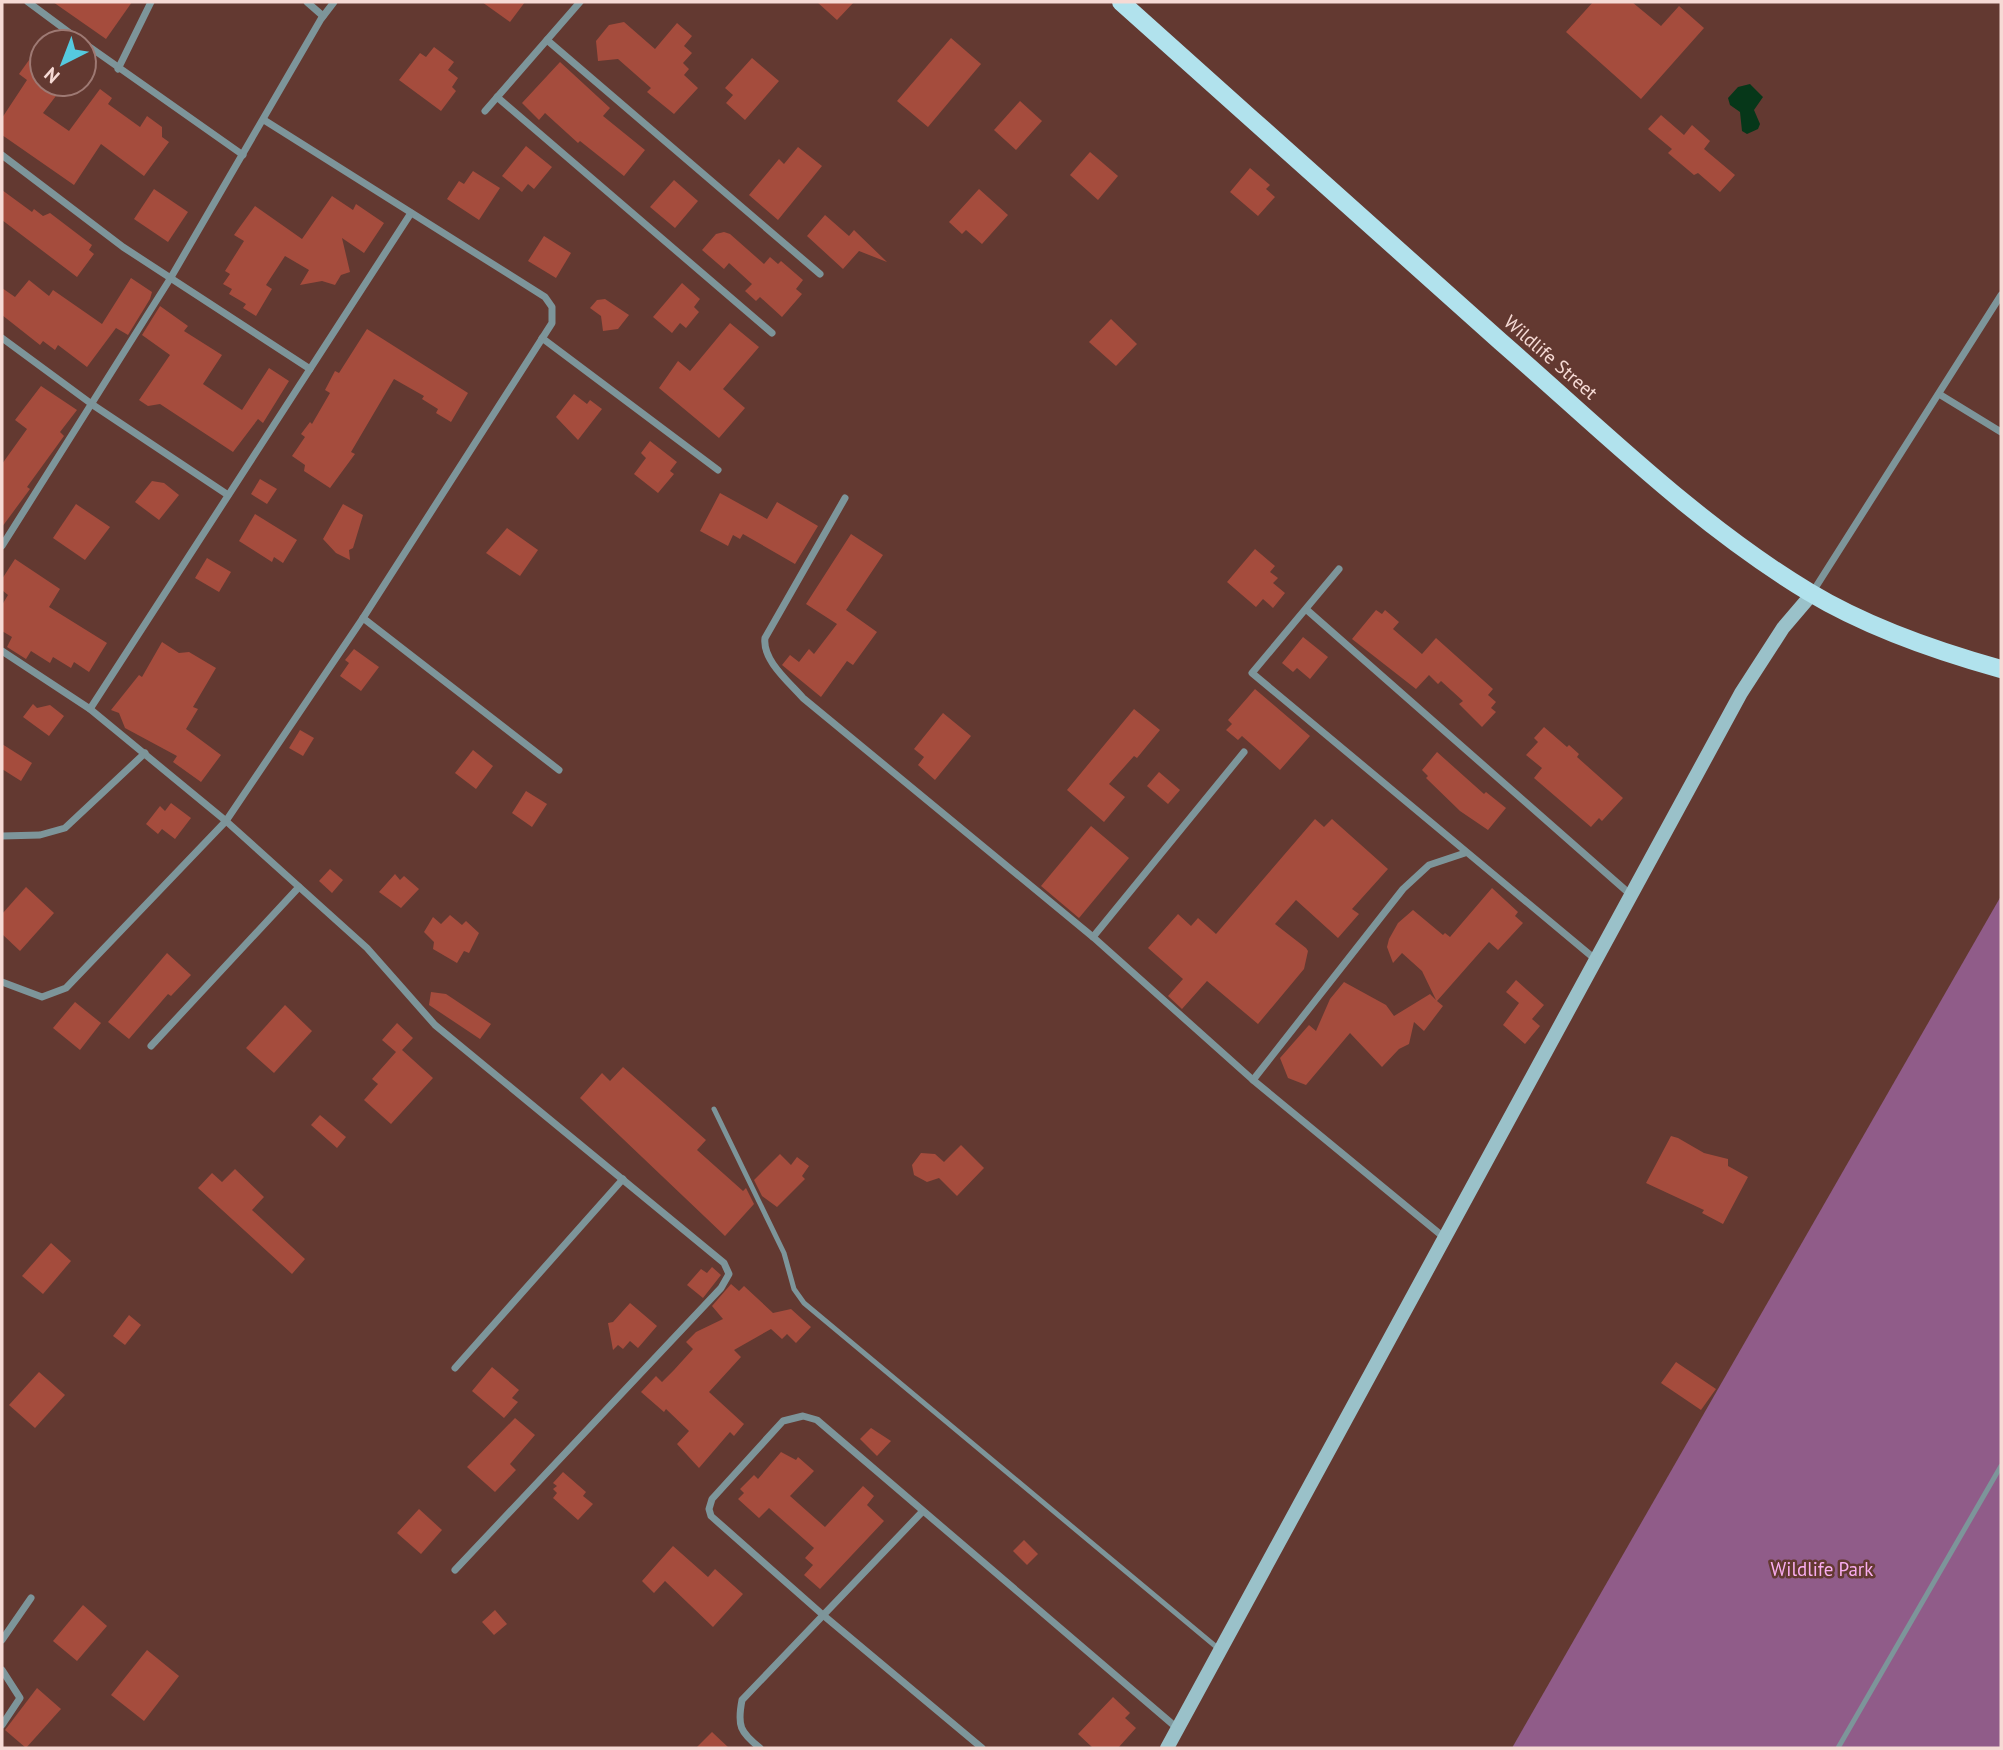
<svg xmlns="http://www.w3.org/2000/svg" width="2003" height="1750" viewBox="0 0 2003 1750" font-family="'PT Sans',sans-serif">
<rect width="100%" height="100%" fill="#633931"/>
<polygon fill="#905c89" points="2001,896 2001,1748 1512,1748"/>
<polygon fill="#063719" points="1750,84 1763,97 1754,110 1760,124 1758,129 1747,134 1742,131 1740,112 1730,105 1728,98 1738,87"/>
<g fill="#a54c3d">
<polygon points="53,2 132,2 106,39"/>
<polygon points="482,2 525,2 510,22"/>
<polygon points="817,2 854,2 837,20"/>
<polygon points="1593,2 1632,2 1661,26 1679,6 1704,28 1641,99 1566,32"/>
<polygon points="624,22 655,49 677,23 692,36 684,46 692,53 683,63 689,69 684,75 698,88 674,114 647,92 651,88 618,59 598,61 596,41 609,25"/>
<polygon points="951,38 981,64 928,127 897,101"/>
<polygon points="42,42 42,84 65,84 43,113 69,131 100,89 112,98 108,104 140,127 147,116 162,127 162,137 169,142 144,176 101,144 74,185 2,135 2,118 27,80 19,74"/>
<polygon points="434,47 454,62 448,70 458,78 452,87 456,91 441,111 399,80 420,53 426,57"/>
<polygon points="752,58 779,81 745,120 726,103 733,95 725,88"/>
<polygon points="560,62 610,108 603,116 645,150 624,176 580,141 578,143 545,113 539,120 522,103"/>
<polygon points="1020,101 1042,121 1016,150 994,130"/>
<polygon points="1661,115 1684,135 1692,125 1710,141 1704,149 1735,175 1720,192 1698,173 1694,175 1668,153 1672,149 1648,129"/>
<polygon points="526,146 552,167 534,189 528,184 522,192 502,176"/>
<polygon points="798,147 822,166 778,220 749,195 779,159 784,164"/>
<polygon points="1090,152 1118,176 1098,200 1070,175"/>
<polygon points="1250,168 1270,185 1266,189 1275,197 1258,216 1230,192"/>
<polygon points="473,171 500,188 479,220 447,199 459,181 464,184"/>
<polygon points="674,180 698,201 675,228 650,207"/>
<polygon points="154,189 188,212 168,242 134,219"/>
<polygon points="979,189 1008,215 982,244 966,230 962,234 949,222"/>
<polygon points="2,190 32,212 34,209 43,216 50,213 92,245 89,250 94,254 77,277 2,220"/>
<polygon points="332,196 353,210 356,204 384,223 364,253 342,238 350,272 341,275 335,285 322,281 300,285 309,270 285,256 266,285 272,289 256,316 243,308 246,304 229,294 232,289 223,284 230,274 225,271 244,241 234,235 255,206 302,239"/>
<polygon points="825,215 849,236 854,230 887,262 859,251 843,269 807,236"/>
<polygon points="724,232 730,234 764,264 770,257 778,264 781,261 803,280 796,289 802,294 782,317 760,297 756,301 745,291 752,284 729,263 724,269 702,250 716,234"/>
<polygon points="544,236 571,253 556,278 528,261"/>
<polygon points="131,278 152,292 150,299 128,335 116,328 87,367 58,345 55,350 43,341 40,345 2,315 2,288 15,297 29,280 49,296 53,290 102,324"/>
<polygon points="682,283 700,299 694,307 699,312 686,328 680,323 672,333 653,317"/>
<polygon points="605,299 629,315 618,329 603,331 601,316 590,308 597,300"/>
<polygon points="160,306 188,326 184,331 222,355 203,384 242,410 269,368 289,381 263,423 258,419 233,452 160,404 148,406 139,400 170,355 142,335"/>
<polygon points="1111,319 1137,344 1116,366 1089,342"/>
<polygon points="730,323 759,347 723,389 745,408 719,438 659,388 678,361 690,371"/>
<polygon points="367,329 468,393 451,422 436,413 438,409 422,399 424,396 394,379 351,452 355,454 330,488 304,471 305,465 292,456 305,437 301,434 310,422 312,424 330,393 325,390 335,371 339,373"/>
<polygon points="41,386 77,410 60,432 64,436 27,487 30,489 2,527 2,464 27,429 15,420"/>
<polygon points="574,394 587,404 590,400 602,409 578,440 556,417"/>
<polygon points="650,441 677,462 670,471 674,474 658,493 634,474 646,458 641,453"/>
<polygon points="260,479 277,489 267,504 251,494"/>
<polygon points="152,481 164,483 179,495 159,520 135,502"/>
<polygon points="720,493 767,519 777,502 818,526 795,564 743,534 740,539 733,535 728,546 700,531"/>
<polygon points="76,504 110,527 85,560 53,538"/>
<polygon points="343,504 363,515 353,548 349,550 350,560 336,553 323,539"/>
<polygon points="255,514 297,540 283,563 274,557 272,562 239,541"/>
<polygon points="507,528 538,550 520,576 486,553"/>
<polygon points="851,534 883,555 846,610 877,632 853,665 847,661 821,697 782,665 790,655 799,662 809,649 814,654 837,624 806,604"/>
<polygon points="1255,549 1275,566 1270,572 1278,578 1273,583 1285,593 1273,608 1263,599 1256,607 1227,582"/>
<polygon points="207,558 231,572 219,592 195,578"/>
<polygon points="15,559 60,589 49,607 107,643 89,672 74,662 71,668 53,657 50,663 31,651 26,659 7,647 12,637 2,631 2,605 8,595 2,590 2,579"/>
<polygon points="1376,610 1382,614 1385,610 1399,622 1393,629 1422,654 1436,638 1493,689 1488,695 1496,702 1491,708 1496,712 1482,727 1459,704 1463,701 1441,681 1438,684 1429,675 1416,689 1352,639"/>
<polygon points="1303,637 1328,657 1310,679 1297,668 1293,672 1282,663"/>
<polygon points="162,642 179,653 189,652 216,668 193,707 198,709 186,729 221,755 201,782 173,762 177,756 125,728 119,713 111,710 139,675 142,677"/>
<polygon points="354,649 379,667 361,691 340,676 349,663 345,660"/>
<polygon points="1255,689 1310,736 1280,770 1242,736 1238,740 1226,730 1232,724 1228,720"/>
<polygon points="33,704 37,708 50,705 64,716 49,736 23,717"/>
<polygon points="1134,709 1160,730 1137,758 1134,756 1109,784 1125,797 1104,822 1067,790"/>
<polygon points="943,713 971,736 935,780 918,765 924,757 914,749"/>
<polygon points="1544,727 1567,747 1569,745 1579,754 1577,757 1623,798 1602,821 1599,818 1591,827 1534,778 1542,768 1526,755 1538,742 1534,738"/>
<polygon points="300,730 314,738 303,756 289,748"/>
<polygon points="2,744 32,763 21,781 2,769"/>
<polygon points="473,750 493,766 476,789 455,773"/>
<polygon points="1437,752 1484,794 1486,792 1506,808 1488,830 1460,811 1426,778 1428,776 1422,770"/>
<polygon points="1159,772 1180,790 1168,804 1147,786"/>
<polygon points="526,791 547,804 532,827 512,813"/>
<polygon points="171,803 191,818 175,839 162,829 158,834 146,824 160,806 165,811"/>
<polygon points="1315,819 1324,827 1332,819 1388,869 1352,909 1359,914 1338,938 1296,900 1275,924 1306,948 1308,951 1304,969 1258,1024 1207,981 1182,1009 1168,996 1183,979 1148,948 1178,914 1191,926 1198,918 1216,934"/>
<polygon points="1091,826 1129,858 1079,918 1041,886"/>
<polygon points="330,869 343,880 332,893 319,881"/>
<polygon points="395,874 400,880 404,876 419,889 401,908 379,892"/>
<polygon points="26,887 54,913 20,951 2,934 2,914"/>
<polygon points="1492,888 1518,912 1515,916 1523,923 1498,950 1489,942 1437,1001 1443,1006 1424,1031 1414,1022 1409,1044 1399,1049 1382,1067 1350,1033 1306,1085 1288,1078 1280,1058 1309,1025 1316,1031 1330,999 1344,982 1386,1005 1394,1016 1430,994 1436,1000 1422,971 1402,953 1393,963 1387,947 1389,939 1398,923 1413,910 1443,935 1445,933 1450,937"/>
<polygon points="450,915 462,925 466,921 479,933 469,953 464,951 457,963 433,949 434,942 424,932 433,917 441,924"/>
<polygon points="167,953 191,975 171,996 168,994 129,1039 108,1022"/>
<polygon points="1516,980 1544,1005 1532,1019 1540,1026 1525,1044 1503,1025 1519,1003 1506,992"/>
<polygon points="431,992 446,994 491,1024 480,1039 429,1005"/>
<polygon points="75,1002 101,1023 80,1050 53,1028"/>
<polygon points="285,1005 312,1031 274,1073 246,1048"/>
<polygon points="397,1023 413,1038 402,1050 433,1078 391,1124 364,1100 378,1084 372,1079 396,1052 382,1040"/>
<polygon points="623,1067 706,1140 697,1150 743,1191 746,1188 754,1204 725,1236 580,1098 602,1073 610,1081"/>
<polygon points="320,1115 346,1137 337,1148 311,1125"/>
<polygon points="1671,1136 1678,1138 1704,1153 1728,1159 1728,1166 1748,1177 1723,1224 1702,1213 1704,1210 1646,1183"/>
<polygon points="961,1145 984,1168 957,1196 939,1178 927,1182 914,1175 912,1165 921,1153 935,1154 944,1162"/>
<polygon points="780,1154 791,1165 797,1157 809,1166 802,1176 805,1179 777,1207 762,1196 754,1180"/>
<polygon points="235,1169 264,1197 252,1210 305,1259 292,1274 198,1188 212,1173 222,1182"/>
<polygon points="51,1243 71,1261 43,1294 22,1276"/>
<polygon points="712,1267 721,1275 703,1298 687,1285 701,1269 707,1273"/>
<polygon points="731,1284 739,1291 744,1286 773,1313 791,1309 811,1327 796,1343 787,1334 782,1339 771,1329 734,1350 741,1357 709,1392 744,1424 734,1436 730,1432 699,1468 677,1444 689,1431 666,1409 664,1412 641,1392 656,1376 662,1382 674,1370 693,1349 686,1342 696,1332 723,1319 712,1306"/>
<polygon points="630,1303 657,1326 638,1348 630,1341 623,1349 618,1345 613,1350 608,1323 613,1322"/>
<polygon points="129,1315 141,1325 125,1345 113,1336"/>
<polygon points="1676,1362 1716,1389 1701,1410 1661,1383"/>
<polygon points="492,1367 519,1390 512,1398 518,1402 504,1418 472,1391"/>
<polygon points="39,1372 65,1395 35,1428 9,1405"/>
<polygon points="515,1418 535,1435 510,1464 516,1470 495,1492 467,1467"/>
<polygon points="871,1428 891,1441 877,1456 860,1439"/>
<polygon points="781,1452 796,1460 798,1457 814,1471 790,1496 825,1527 863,1486 874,1496 867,1505 884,1521 820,1589 804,1575 813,1565 805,1558 814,1548 769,1508 759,1518 738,1499 744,1493 740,1489 754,1475 758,1479"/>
<polygon points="563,1472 586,1492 583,1496 593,1504 578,1520 553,1498 557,1493 553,1489 557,1486 553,1483"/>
<polygon points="419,1509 442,1530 421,1554 397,1533"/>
<polygon points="1024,1540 1038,1554 1027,1565 1013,1551"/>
<polygon points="673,1546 708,1577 715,1569 743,1594 713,1627 665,1581 654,1593 642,1581"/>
<polygon points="83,1605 107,1626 77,1661 53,1641"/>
<polygon points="495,1610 507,1624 494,1635 482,1622"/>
<polygon points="147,1650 179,1676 144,1721 111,1695"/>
<polygon points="37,1688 61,1709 26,1748 5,1730"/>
<polygon points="1113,1697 1130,1713 1125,1718 1136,1728 1118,1748 1093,1748 1078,1734"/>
<polygon points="712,1732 729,1748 696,1748"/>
</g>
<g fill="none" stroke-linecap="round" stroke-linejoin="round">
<g stroke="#7d959a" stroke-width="5">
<polyline points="714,1109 784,1253 794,1289 804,1303 1220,1650"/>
<polyline points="1838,1748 2001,1466"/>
</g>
<g stroke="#7d959a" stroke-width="7">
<polyline points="28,2 82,42"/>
<polyline points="307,2 323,16"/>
<polyline points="547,40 820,274"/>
<polyline points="84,43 243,155"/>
<polyline points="118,69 151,2"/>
<polyline points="497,97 772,333"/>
<polyline points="485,111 580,2"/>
<polyline points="2,155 123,247 310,369"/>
<polyline points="2,338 93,405 228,495"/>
<polyline points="542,338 718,470"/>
<polyline points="1939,394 2001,432"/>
<path d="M845,498L765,638C762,660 789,682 803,698L1093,937L1253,1080L1446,1239"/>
<polyline points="2,546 170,279 321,19 334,2"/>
<polyline points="1339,569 1252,673 1595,959"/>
<polyline points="1812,593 2001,295"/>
<polyline points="1307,610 1631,895"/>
<polyline points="363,618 559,770"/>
<polyline points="2,651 90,709 226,821 367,948 435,1025 724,1263 729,1274 721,1288 455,1570"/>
<polyline points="90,709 411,213"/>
<polyline points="2,836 40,835 65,828 145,753"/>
<polyline points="1093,937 1244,752"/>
<polyline points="2,982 42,997 66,988 226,821 363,618 552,323 552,307 545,297 264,120"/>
<polyline points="151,1046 299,887"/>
<polyline points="1253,1080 1403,889 1429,865 1465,853"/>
<polyline points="455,1368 623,1179"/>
<polyline points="2,1640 31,1598"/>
<polyline points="2,1670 20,1698 2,1725"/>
<path d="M760,1748C740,1732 737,1726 742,1700L922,1512"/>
<polyline points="982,1748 823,1615 711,1516 709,1509 712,1499 783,1421 803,1416 817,1420 1177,1728"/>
</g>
<polyline stroke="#9ac1c9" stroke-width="14" points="1167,1748 1741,693 1783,628 1812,594"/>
<path stroke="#b1e2ed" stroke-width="18" d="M1121,2C1248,115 1373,229 1501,342C1600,428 1696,524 1809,592C1867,627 1936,651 2001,669"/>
</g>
<g text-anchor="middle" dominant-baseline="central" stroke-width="5" stroke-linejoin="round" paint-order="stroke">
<g font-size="19" fill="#f6dad5" stroke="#633931">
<text transform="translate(1551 357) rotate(41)">Wildlife Street</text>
</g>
<g font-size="19" fill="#f9adef" stroke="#633931">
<text x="1822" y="1569">Wildlife Park</text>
</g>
</g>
<rect width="2003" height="1750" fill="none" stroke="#f6dad5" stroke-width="7"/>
<g transform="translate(63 63) rotate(222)"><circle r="33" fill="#633931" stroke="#9e7973" stroke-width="2"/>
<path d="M0-5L12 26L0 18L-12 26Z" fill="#55cadf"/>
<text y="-10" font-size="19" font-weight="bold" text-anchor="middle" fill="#f6dad5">N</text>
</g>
</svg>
